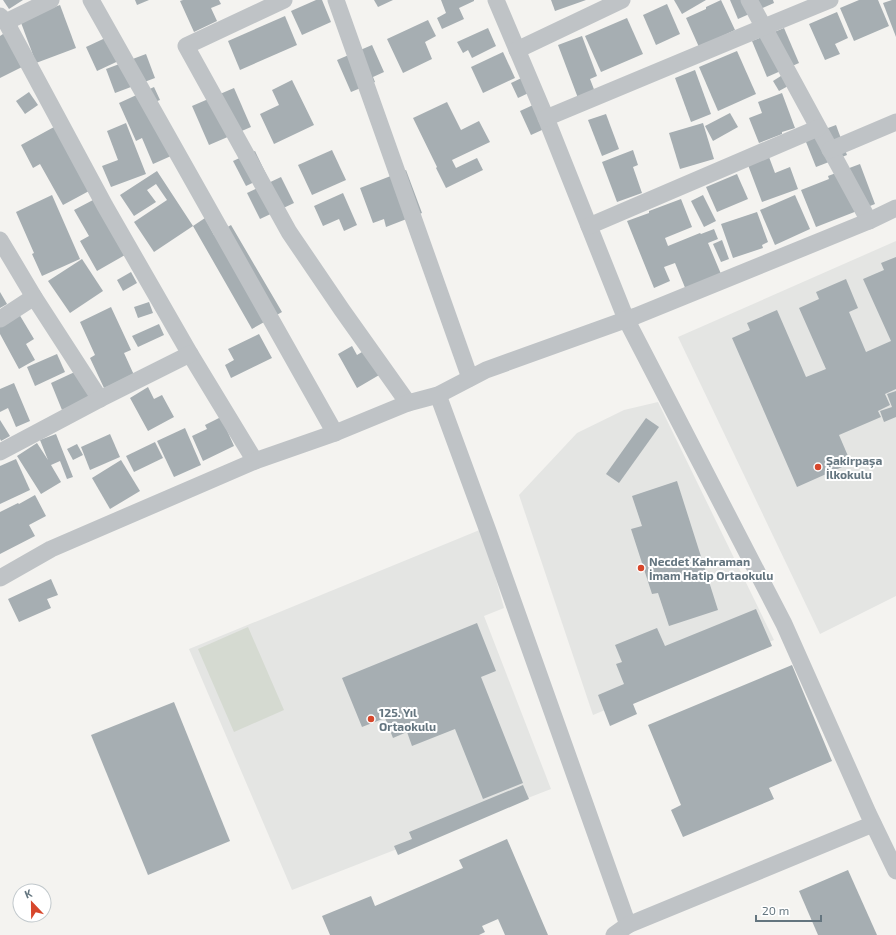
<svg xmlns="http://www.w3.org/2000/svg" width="896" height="935" viewBox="0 0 896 935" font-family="'Exo 2',sans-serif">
<rect width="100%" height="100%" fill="#f4f3f0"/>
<g fill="#e4e5e3">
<polygon points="896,241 896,596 820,634 678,337"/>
<polygon points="658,402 774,640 593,715 519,495 577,433 624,410"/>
<polygon points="482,529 504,608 484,616 551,789 292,890 189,649"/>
</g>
<polygon fill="#d5dad1" points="248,627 284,710 234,732 198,649"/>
<g fill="#a6aeb2">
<polygon points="3,0 23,0 9,9"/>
<polygon points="135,0 149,0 137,5"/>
<polygon points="183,0 219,0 221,4 211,8 217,21 194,32 180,1"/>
<polygon points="316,0 322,0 331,22 302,35 291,11"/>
<polygon points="374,0 393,0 378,7"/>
<polygon points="441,0 474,0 474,1 459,8 464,19 442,29 437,18 446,13"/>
<polygon points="551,0 586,0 555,11"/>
<polygon points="674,0 706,0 682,14"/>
<polygon points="721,0 735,30 699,47 686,18 706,9 706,7"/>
<polygon points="730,0 773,0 774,3 738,19"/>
<polygon points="859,0 878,0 889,26 854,41 840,8"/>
<polygon points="892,0 896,0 896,37 883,3"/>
<polygon points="667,4 680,34 656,45 643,15"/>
<polygon points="60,5 76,48 36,63 20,20"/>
<polygon points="837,12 848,38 835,44 840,54 825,60 809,24"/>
<polygon points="285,16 297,45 240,70 228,41"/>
<polygon points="627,18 643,54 601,72 585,36"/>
<polygon points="428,20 436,36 425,42 432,59 403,73 387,39"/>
<polygon points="488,28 496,46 472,58 468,50 463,53 457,42"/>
<polygon points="784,28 799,63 767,77 752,41"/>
<polygon points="6,32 24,66 0,78 0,36"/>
<polygon points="116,33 127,57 97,71 86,47"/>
<polygon points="582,36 597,76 590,79 595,92 578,98 558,45"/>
<polygon points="372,45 384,72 373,77 375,82 351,92 337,60"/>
<polygon points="737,51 756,94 718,111 699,67"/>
<polygon points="503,52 515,78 483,93 471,67"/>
<polygon points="146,54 155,78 115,93 106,69"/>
<polygon points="695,70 711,114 691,122 675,78"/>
<polygon points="530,74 537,89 518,98 511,83"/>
<polygon points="784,74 790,85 779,91 773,81"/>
<polygon points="292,80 314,125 274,144 260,114 279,105 272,90"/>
<polygon points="154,87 160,100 152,103 180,152 153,164 142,138 136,141 119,103"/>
<polygon points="234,88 251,127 209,145 192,106"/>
<polygon points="29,92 38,105 25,114 16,101"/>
<polygon points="782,93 795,128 782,132 782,134 759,143 749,118 762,113 758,102"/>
<polygon points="544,100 555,124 531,135 520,111"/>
<polygon points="447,102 461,130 479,121 490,142 452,160 456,168 477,158 483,170 446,188 436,168 437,167 413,118"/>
<polygon points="730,113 738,127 713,141 705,126"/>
<polygon points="606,114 619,149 602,156 588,120"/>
<polygon points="126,123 146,174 111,187 102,166 118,160 107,131"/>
<polygon points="703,123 714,159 680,169 669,133"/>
<polygon points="836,125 847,155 816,167 804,137"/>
<polygon points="54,127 89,191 63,205 40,164 33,168 21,145"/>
<polygon points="332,150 346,180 312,195 298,165"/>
<polygon points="633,150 638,165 633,167 642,193 617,202 602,162"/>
<polygon points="255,151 267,176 246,186 233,161"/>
<polygon points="769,157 775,173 790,167 798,189 762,202 748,165"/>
<polygon points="860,164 875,204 816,227 801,190 829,179 828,176"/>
<polygon points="406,170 422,213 386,227 384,219 373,223 360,188"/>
<polygon points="157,171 193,226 205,218 214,235 231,225 282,312 252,329 193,226 154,252 134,222 167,200 156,184 147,190 156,202 134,216 120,195"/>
<polygon points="737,174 748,199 717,212 706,187"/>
<polygon points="281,177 294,203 260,219 247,193"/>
<polygon points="343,193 357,225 344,231 339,219 323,226 314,206"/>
<polygon points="52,195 80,259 42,276 32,254 34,253 16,212"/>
<polygon points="703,195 716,221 704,227 691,201"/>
<polygon points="795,195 810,229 775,245 760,210"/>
<polygon points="681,199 692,227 665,238 668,246 700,233 701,234 714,229 718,239 708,243 721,274 686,290 675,263 664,267 670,281 654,288 627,221 649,213 649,211"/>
<polygon points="93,200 125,255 97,271 80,241 89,236 74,210"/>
<polygon points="757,212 768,242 762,245 763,248 733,258 721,224"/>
<polygon points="722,240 729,259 721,262 713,244"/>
<polygon points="896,257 896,389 885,394 890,405 878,411 881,417 839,435 851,463 797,487 732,338 750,330 747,323 777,310 806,377 826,369 799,308 819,299 816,292 846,279 858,308 849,312 866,352 891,341 863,279 884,270 881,263"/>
<polygon points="82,259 103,291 70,313 48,281"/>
<polygon points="131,272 137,283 123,291 117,280"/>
<polygon points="0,292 7,304 0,308"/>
<polygon points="149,302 153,313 138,318 134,307"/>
<polygon points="111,307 131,350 124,353 134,375 104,388 90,358 95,355 80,322"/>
<polygon points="19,314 34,339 26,344 35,360 19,369 0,334 0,324"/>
<polygon points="159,324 164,335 138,347 132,336"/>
<polygon points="259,334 272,358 231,378 225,365 234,360 228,349"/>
<polygon points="352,346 357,355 372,346 386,371 357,388 338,354"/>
<polygon points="57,354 65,372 35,386 27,367"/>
<polygon points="79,370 91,397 62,410 51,383"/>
<polygon points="14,383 30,421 16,427 8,408 0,412 0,389"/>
<polygon points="148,387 154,399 162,395 174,417 148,431 130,398"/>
<polygon points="896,391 896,417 884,422 880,411 892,407 887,394"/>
<polygon points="221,417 234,446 203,461 192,436 207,429 205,425"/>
<polygon points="646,418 659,427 619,483 606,474"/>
<polygon points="0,420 10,436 1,441 0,439"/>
<polygon points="185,428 201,465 174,477 157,441"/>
<polygon points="56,434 73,477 67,479 60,461 51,465 61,482 41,494 17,456 37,443 48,460 40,440"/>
<polygon points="110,434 120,457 90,470 81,447"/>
<polygon points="155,442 163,458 134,472 126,456"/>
<polygon points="77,444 83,455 73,460 67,449"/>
<polygon points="16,459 30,490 0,504 0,466"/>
<polygon points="121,460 140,491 110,509 92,478"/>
<polygon points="677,481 718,610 669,626 658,593 652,594 631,529 642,526 632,496"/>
<polygon points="35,495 46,516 29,525 35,536 0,554 0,512 18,503 19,504"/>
<polygon points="51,579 58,595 47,599 51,608 19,622 8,599"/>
<polygon points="756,609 772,646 633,704 637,714 610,726 598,695 624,684 616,664 622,662 615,645 657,628 665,646"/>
<polygon points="477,623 496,671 481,677 523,783 483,799 455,729 412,746 407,732 393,738 385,718 362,727 342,678"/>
<polygon points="792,665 832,761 769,788 774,799 683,837 671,810 681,805 648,725"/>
<polygon points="174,702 230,841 148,875 91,735"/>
<polygon points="523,785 529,799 398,855 394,846 412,839 409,832"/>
<polygon points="507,839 548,935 505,935 498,919 482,926 485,932 479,935 330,935 322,916 371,896 375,906 463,868 459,860"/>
<polygon points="848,870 877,935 818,935 799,891"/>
</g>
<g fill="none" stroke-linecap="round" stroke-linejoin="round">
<g stroke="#bfc3c6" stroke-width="17">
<polyline points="91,0 335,433"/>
<polyline points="284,0 186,46 289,232 342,310 408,403"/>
<polyline points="336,0 470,378"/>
<polyline points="496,0 546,118 626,319 784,624 868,813 896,871"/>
<polyline points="749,0 869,221"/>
<polyline points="0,16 6,22 105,206 190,354 255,461"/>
<polyline points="6,22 51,0"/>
<polyline points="517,50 622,0"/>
<polyline points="546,118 764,27 830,0"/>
<polyline points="830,150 896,122"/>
<polyline points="589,226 818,128"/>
<polyline points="0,240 34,297 100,399"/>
<polyline points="0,319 34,297"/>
<polyline points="438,395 488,531 628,925 614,935"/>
<polyline points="0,452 100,399 190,354"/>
<polyline points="0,578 51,549 255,461 335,433 408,403 438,395 486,370 636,316 869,221 896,208"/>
<polyline points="628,925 873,824"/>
</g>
</g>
<g fill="#d7472c" stroke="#fff" stroke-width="1.5">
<circle cx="818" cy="467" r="4"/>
<circle cx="641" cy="568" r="4"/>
<circle cx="371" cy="719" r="4"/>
</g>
<g text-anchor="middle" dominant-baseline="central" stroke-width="4" stroke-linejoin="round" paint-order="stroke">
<g font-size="12" font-weight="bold" fill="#64757f" stroke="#fff" text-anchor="start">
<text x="826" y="460">Şakirpaşa<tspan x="826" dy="14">İlkokulu</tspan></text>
<text x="649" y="561">Necdet Kahraman<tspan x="649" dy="14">İmam Hatip Ortaokulu</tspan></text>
<text x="379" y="712">125. Yıl<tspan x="379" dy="14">Ortaokulu</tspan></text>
</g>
</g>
<g transform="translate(32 903) rotate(338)"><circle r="19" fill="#ffffff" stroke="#c1c8cc"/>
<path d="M0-3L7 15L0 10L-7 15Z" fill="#d7472c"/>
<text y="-6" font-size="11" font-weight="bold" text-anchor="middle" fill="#64757f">K</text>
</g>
<path d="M756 915v6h65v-6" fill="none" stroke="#64757f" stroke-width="2"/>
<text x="762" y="915" font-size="12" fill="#64757f" stroke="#ffffff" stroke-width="3" paint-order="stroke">20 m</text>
</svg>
